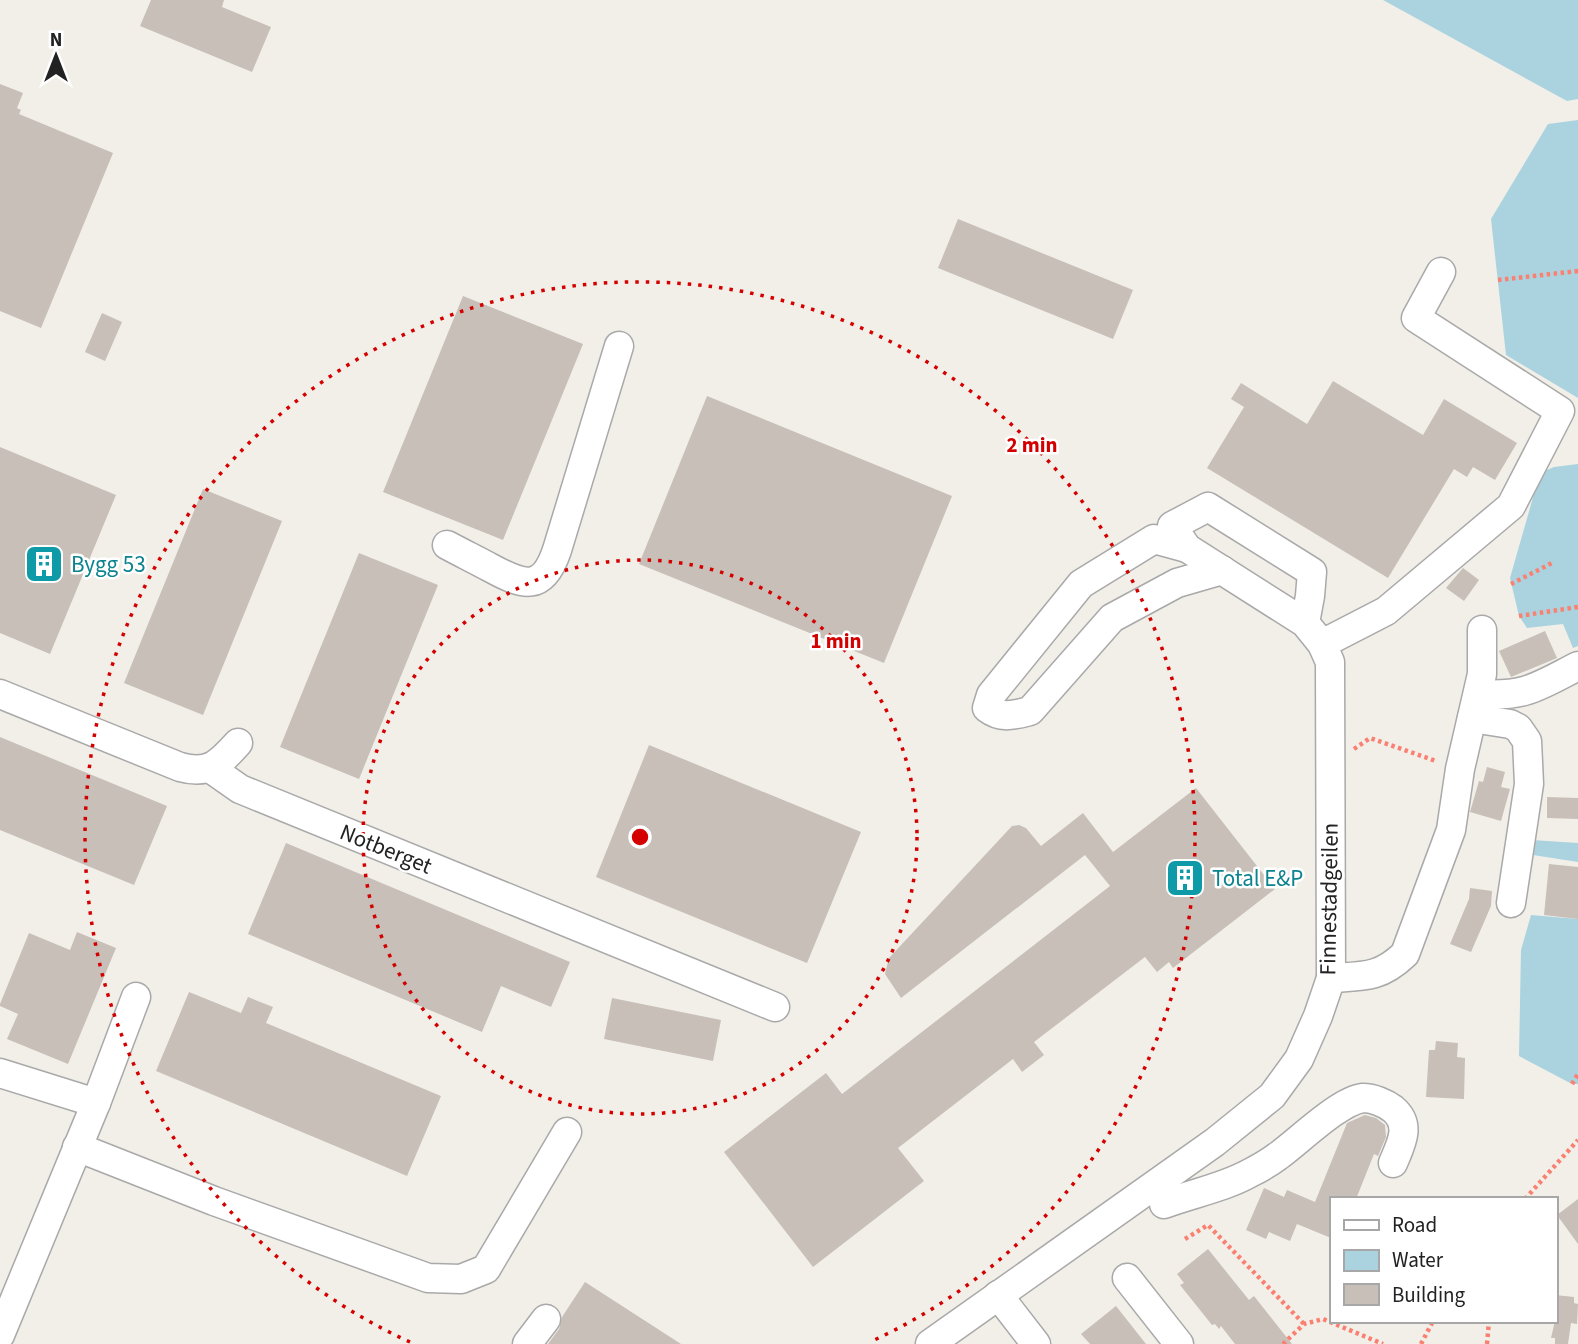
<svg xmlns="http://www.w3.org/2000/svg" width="1578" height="1344" viewBox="0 0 1578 1344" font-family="'Source Sans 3',sans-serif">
<rect width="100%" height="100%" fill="#f2efe9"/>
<g fill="#aad3df">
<polygon points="1383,0 1578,0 1578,99 1567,101"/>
<polygon points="1578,120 1578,398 1506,355 1491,219 1548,124"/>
<polygon points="1578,464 1578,646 1573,648 1563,624 1527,628 1519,616 1510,578 1540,473 1554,467"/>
<polygon points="1532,840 1578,843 1578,862 1533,855"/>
<polygon points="1531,915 1578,919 1578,1084 1572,1084 1519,1056 1521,950"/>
</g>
<g fill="#c7bfb8">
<polygon points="151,0 224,0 222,7 271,27 252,72 140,26"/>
<polygon points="0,84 23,93 17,108 21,110 19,114 113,153 41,328 0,311"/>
<polygon points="958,219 1133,290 1113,339 938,268"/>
<polygon points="463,296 583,344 503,540 383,492"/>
<polygon points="102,313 122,322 105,361 85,352"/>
<polygon points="1333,381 1423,435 1444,399 1517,443 1495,480 1473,467 1467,477 1454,469 1388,578 1207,468 1244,407 1231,399 1241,383 1307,424"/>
<polygon points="707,396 952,496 884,663 639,564"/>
<polygon points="0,447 116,495 50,654 0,633"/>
<polygon points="203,489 282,521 203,715 124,683"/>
<polygon points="359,553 438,585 359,779 280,747"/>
<polygon points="1463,568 1479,580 1464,601 1446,588"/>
<polygon points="1545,631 1557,658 1511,677 1499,651"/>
<polygon points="0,737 167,806 134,885 0,830"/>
<polygon points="649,745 861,832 807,963 596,877"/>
<polygon points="1487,767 1505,772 1501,787 1510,789 1501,821 1470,812 1479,781 1483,782"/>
<polygon points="1196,788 1275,889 1173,968 1169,962 1157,972 1145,957 1034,1042 1044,1055 1022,1072 1013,1059 898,1148 924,1181 813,1267 724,1152 826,1073 842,1094 1110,886 1085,855 901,998 885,974 889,958 1012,826 1019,825 1026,828 1041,846 1083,813 1113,852"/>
<polygon points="1547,797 1578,798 1578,819 1547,818"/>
<polygon points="286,843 570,962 551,1007 501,986 482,1032 248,934"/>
<polygon points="1549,864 1578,867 1578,919 1544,915"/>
<polygon points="1470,888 1492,891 1491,906 1471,952 1450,944 1469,899"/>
<polygon points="77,932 116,948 68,1064 7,1039 18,1014 0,1006 0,1004 29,933 70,950"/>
<polygon points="189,992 241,1013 248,997 273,1007 266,1023 441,1096 407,1176 156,1071"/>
<polygon points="612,998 721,1020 713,1061 604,1039"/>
<polygon points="1436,1041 1458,1043 1457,1057 1465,1058 1464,1099 1426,1097 1429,1050 1435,1050"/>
<polygon points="1365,1115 1376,1118 1385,1125 1386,1137 1378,1156 1374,1154 1356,1199 1331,1199 1331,1238 1297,1224 1290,1241 1269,1232 1266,1239 1246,1230 1264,1188 1284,1197 1287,1190 1315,1202 1347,1123"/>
<polygon points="1578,1199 1578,1244 1557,1215"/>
<polygon points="1208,1249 1249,1300 1254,1296 1292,1344 1235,1344 1221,1326 1219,1329 1215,1324 1212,1325 1180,1285 1184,1283 1177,1274"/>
<polygon points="585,1282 681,1344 548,1344 559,1329 562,1317"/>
<polygon points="1555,1295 1574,1297 1574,1303 1578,1304 1577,1324 1571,1323 1568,1344 1555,1344 1555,1338 1551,1338 1555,1321"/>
<polygon points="1116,1306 1146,1344 1090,1344 1081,1334"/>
</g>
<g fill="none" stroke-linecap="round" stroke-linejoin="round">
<defs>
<g id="minor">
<path d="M447,545C462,553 476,560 491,568C524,586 543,592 557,550L619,346"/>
<path d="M1187,548L1154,539L1081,584L991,695L987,708C1001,719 1014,715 1030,711L1112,618L1177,583L1222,570"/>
<polyline points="1322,644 1386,611 1511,506 1560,411 1416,318 1441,272"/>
<path d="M0,694L180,767C209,775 219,764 238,743"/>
<path d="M1478,694C1526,697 1537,687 1578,666"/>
<polyline points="1472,718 1510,724 1518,728 1527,741 1529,784 1511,903"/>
<polyline points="210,768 240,789 775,1007"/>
<path d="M1331,978C1364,976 1380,978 1405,954L1451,830L1460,769L1482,674V630"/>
<polyline points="0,1073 96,1103"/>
<polyline points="77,1147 214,1201 428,1278 461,1279 486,1269 567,1132"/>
<path d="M1164,1204C1193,1193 1223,1188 1250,1173C1260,1168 1270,1162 1278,1156C1299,1141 1339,1101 1363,1098C1373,1098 1385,1103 1393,1109C1412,1125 1401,1144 1393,1163"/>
<polyline points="1127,1278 1179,1344"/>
<polyline points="998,1295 1036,1344"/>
<polyline points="0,1335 96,1103 136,997"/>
<polyline points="527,1344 546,1319"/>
<polyline points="930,1344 1215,1142 1272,1096 1299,1059 1318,1016 1331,978 1330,662 1322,644 1305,623 1187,548 1172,526 1208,507 1312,572 1310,596 1305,623"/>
</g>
</defs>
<use href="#minor" stroke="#a9a9a9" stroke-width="31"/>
<g stroke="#fa8072" stroke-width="4.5" stroke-dasharray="3.5 3.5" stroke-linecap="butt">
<polyline points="1498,280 1578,271"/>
<polyline points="1511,584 1552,563"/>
<polyline points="1519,616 1578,607"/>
<polyline points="1354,749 1370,738 1436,761"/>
<polyline points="1572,1084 1578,1074"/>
<polyline points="1525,1199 1578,1140"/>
<polyline points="1185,1239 1208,1225 1304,1324"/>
<polyline points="1283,1344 1304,1324 1323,1319 1383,1344"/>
<polyline points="1421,1344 1433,1321"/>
<polyline points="1487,1344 1489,1321"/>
</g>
<use href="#minor" stroke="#fff" stroke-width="28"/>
</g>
<g fill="none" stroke="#d40000" stroke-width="3.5" stroke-dasharray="3.5 7">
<circle cx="640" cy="837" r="277"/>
<path d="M410 1342A555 555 0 1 1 870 1342"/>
</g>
<defs>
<symbol id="building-square" viewBox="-11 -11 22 22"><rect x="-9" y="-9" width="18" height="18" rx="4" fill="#0f9aa8" stroke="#fff"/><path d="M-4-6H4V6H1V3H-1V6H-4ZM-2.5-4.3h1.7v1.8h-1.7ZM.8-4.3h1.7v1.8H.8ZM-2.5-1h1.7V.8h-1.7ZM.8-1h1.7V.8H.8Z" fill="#fff"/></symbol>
</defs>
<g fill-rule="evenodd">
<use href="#building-square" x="22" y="542" width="44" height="44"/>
<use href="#building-square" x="1163" y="856" width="44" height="44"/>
</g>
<g text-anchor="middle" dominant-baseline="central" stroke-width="5" stroke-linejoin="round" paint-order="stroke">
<g font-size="23" fill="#0d838f" stroke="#fff" text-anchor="start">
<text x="71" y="564">Bygg 53</text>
<text x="1212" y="878">Total E&amp;P</text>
</g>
<g font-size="23" fill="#222" stroke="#fff">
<text transform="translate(386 849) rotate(22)">Notberget</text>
<text transform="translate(1329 899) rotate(-89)">Finnestadgeilen</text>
</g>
</g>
<circle cx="640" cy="837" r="10" fill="#d40000" stroke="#fff" stroke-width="3.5"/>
<g font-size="21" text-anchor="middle" font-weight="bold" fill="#d40000" stroke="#fff" stroke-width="5" stroke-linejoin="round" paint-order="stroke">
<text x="1032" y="452">2 min</text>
<text x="836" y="648">1 min</text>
</g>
<rect x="1330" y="1197" width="228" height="126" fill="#ffffff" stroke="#a7a7a7" stroke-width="2"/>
<rect x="1344" y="1220" width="35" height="10" fill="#ffffff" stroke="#a7a7a7" stroke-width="2"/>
<text x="1392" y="1232" font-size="21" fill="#222222">Road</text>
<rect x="1344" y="1250" width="35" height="21" fill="#aad3df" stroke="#a7a7a7" stroke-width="2"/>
<text x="1392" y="1267" font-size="21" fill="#222222">Water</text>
<rect x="1344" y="1284" width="35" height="21" fill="#c7bfb8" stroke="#a7a7a7" stroke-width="2"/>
<text x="1392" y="1302" font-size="21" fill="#222222">Building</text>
<g transform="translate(56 56)" stroke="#ffffff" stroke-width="5" paint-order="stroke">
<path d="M0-5L12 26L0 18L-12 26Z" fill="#222222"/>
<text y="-10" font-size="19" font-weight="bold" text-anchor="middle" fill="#222222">N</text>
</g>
</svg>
